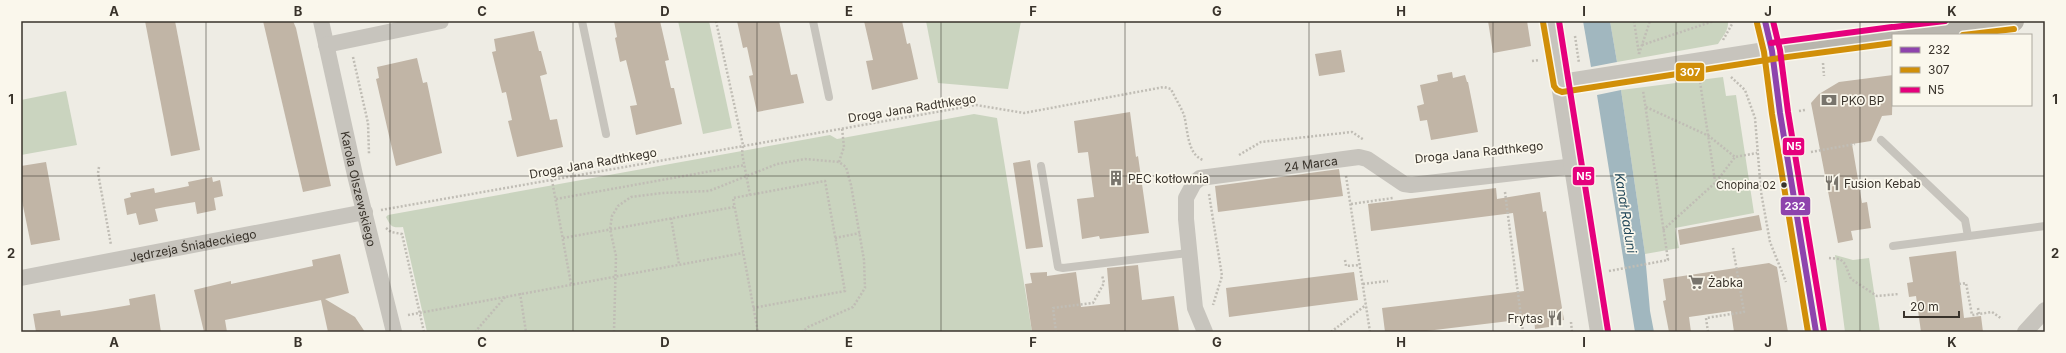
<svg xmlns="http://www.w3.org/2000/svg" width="2066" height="353" viewBox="0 0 2066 353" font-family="Inter,sans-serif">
<rect width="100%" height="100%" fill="#eeece4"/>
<g fill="#cad4bf">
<polygon points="678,21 709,21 732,128 703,134"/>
<polygon points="926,21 1021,21 1008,89 938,83"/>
<path d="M1610,21H1728C1729,30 1723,36 1718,44L1617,62Z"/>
<polygon points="1723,77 1726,96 1736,95 1754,213 1675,228 1679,248 1645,254 1621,90"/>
<polygon points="66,91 77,145 21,155 21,100"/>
<path d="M974,114L997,118L1032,332H427L403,227C392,228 391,227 386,217L388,215L830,135L837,139Z"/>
<polygon points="1835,255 1853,260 1869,258 1880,332 1845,332"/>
</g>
<g fill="#a1b7bf">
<polygon points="1583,21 1610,21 1617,62 1591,67"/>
<polygon points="1621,90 1645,254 1650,311 1654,332 1635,332 1597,95"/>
</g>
<g fill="#c1b5a6">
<polygon points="145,21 175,21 200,150 171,156"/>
<polygon points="263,21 293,21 296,28 331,186 303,192"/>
<polygon points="614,21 660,21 669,60 665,61 671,88 674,88 682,124 636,135 630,106 637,105 626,60 620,62 615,38 617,37"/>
<polygon points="737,21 779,21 791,75 797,74 804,103 757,112 749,76 753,75 747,47 743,48"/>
<polygon points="864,21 902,21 907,44 910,43 918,79 872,90 866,61 873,60"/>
<polygon points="1488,21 1527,21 1531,46 1493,53"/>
<polygon points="534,31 539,51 541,51 547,74 540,76 550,120 557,119 563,147 517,157 508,121 512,120 506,92 502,93 492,52 496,51 494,39"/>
<polygon points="1341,50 1345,72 1319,76 1315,54"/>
<polygon points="417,58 423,83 427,82 442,153 396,166 376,79 379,78 377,67"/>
<polygon points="1452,72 1453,78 1465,75 1467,82 1468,82 1478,132 1431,140 1427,120 1420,121 1417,106 1424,104 1420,85 1438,81 1437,75"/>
<polygon points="1893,75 1892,115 1882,116 1871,141 1852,144 1862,203 1867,202 1871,228 1851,231 1853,240 1838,243 1811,103 1819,94 1839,82"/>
<polygon points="1130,112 1136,157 1138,156 1149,233 1100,239 1099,236 1082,239 1077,199 1094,197 1088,152 1078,153 1074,121"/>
<polygon points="1030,160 1043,247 1026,249 1013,163"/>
<polygon points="46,162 60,240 31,245 21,196 21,166"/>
<polygon points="1339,169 1343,196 1218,212 1215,186"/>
<polygon points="212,177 213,182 220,180 223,196 214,198 216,210 197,214 195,202 165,207 155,209 158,221 139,225 136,213 127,215 124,199 131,197 130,193 154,188 155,193 189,186 188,182"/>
<polygon points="1496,188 1497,199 1540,192 1543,212 1546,211 1564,320 1549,322 1549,327 1535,329 1534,318 1418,332 1385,332 1382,308 1524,291 1513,213 1371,231 1368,204"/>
<polygon points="1759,215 1762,230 1680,245 1678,230"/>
<polygon points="1956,251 1964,318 1981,316 1983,332 1921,332 1916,296 1909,297 1907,283 1913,282 1909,257"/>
<polygon points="340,254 349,293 325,299 355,317 365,332 328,332 321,300 225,320 227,332 204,332 194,290 231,281 231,284 313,266 312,260"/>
<polygon points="1769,263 1777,267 1788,332 1734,332 1731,311 1689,317 1691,332 1669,332 1663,301 1666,300 1663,279"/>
<polygon points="1138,265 1142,300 1174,296 1179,332 1032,332 1025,284 1032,283 1030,273 1047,272 1047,276 1076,272 1081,307 1110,304 1107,268"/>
<polygon points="1354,272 1358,300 1229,317 1226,288"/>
<polygon points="155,294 161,332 36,332 33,314 60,310 61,316 95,311 130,305 129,299"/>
</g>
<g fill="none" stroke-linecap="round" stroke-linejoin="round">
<g stroke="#c0bdb5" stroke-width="2.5" stroke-dasharray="2 2" stroke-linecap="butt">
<polyline points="716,21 743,145 742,153 750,195"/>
<polyline points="1634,21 1639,54"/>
<polyline points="1575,36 1579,63"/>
<polyline points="1723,40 1732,24 1732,21"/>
<polyline points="1642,45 1714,21"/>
<polyline points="1639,54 1650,21"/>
<polyline points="353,57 368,123 369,154"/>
<polyline points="1532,61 1539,60"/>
<polyline points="1823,63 1824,76"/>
<polyline points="1731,77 1745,90 1755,118 1761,192 1770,242 1786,282"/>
<polyline points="1700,82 1715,181"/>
<polyline points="1646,107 1709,136 1735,157"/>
<polyline points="1799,111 1805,110"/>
<polyline points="1811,152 1855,144"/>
<polyline points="1239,155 1261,142 1352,132 1364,140"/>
<polyline points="839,162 844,147 842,128"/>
<polyline points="99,167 98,173 111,245"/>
<polyline points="1346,176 1370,332"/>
<polyline points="552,180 571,284"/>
<polyline points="1505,192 1523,332"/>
<polyline points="1209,194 1222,276 1213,305"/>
<polyline points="556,199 745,165"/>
<polyline points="1351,204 1393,198"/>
<path d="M381,210L976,105L1024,113L1164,87L1171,89C1175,98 1181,107 1184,115C1188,130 1187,154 1203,160"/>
<polyline points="671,218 679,264"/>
<polyline points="386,228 391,232 402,234 424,332"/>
<polyline points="1663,230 1716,182 1735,157 1757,153"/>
<polyline points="563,238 734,207"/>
<polyline points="835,238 860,233"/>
<polyline points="1829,258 1840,259 1845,264 1851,279 1877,296 1899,294"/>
<polyline points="1345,260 1346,266 1360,265"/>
<polyline points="1609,271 1668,260 1643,90"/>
<polyline points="1363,284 1388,281"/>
<polyline points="1959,284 1966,283 1972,315 1992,312 2002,319"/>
<polyline points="520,293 526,332"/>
<polyline points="753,308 845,291 825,181 733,198 758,332"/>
<polyline points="1978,308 1979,314"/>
<polyline points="408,315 743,253"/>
<polyline points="1571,322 1572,332"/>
<polyline points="475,332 506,296"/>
<polyline points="614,332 616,256 610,229 612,216 618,206 631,197 662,193 709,191 777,164 805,159 839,162 846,167 851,185 864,260 865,288 853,307 808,327 802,332"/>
<polyline points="1056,332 1053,308 1093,303 1104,283 1102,275"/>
<polyline points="1331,332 1366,305"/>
<polyline points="1708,332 1706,318 1744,312 1733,248"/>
</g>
<g stroke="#c7c4bd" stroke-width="8">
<polyline points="582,21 606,134"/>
<polyline points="813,21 829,97"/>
<polyline points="1881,140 1965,220 1968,236"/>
<polyline points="1041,166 1058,267 1063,268 1188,253"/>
<polyline points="1893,246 2045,226"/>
</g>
<g stroke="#c7c4bd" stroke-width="16">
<path id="s1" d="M321,21L355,175L394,332"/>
<polyline points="326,45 441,21"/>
<path id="s2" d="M21,278L365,212"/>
<path id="s3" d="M1205,332L1195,308L1186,219V198L1194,183L1200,178L1359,157L1367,159L1404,184L1411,185L1575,166"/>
<polyline points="2025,332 2045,310"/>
</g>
<g stroke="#c7c4bd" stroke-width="20">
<polyline points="1551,21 1600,332"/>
<polyline points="1562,84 1772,51"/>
</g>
<g stroke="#b8b5ad" stroke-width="22">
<polyline points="1895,35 2013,21"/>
<polyline points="1772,51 1893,35"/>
</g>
<polyline stroke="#aca9a2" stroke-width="22" points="1765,21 1772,51 1780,113 1816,332"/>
<defs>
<polyline id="bus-1" points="1765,21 1772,51 1780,113 1816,332"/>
<g id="bus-2">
<polyline points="1543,22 1554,86 1557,90 1562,92 1773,59 1893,43"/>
<polyline points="1757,23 1764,52 1772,114 1808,332"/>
<polyline points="1963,35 2014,29"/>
</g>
<g id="bus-3">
<polyline points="1559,21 1608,331"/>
<polyline points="1773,21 1780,50 1788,112 1824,331"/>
<polyline points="1894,27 1945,21"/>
<polyline points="1771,43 1892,27"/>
</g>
</defs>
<use href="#bus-1" stroke="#faf7ec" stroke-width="9"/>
<use href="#bus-2" stroke="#faf7ec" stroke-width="9"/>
<use href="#bus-3" stroke="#faf7ec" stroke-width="9"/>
<use href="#bus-1" stroke="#8e44ad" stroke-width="6"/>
<use href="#bus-2" stroke="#d18f09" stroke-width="6"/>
<use href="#bus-3" stroke="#e5007d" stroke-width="6"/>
</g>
<path fill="none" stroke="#39332b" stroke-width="1" stroke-opacity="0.55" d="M206,21V332M390,21V332M573,21V332M757,21V332M941,21V332M1125,21V332M1309,21V332M1493,21V332M1676,21V332M1860,21V332M21,176H2045"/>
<defs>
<symbol id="bank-bare" viewBox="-9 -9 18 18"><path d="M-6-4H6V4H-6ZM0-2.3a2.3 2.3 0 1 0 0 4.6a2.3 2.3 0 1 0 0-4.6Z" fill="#78746c" stroke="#faf7ec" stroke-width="2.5" paint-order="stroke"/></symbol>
<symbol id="building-bare" viewBox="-9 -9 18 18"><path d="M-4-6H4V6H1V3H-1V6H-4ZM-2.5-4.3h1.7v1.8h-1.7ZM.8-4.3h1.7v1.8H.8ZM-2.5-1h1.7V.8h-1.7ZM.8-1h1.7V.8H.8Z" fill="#78746c" stroke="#faf7ec" stroke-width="2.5" paint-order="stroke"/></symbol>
<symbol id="restaurant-bare" viewBox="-9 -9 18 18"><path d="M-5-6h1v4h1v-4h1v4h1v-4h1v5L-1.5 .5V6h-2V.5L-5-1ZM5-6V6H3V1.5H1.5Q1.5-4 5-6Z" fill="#78746c" stroke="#faf7ec" stroke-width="2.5" paint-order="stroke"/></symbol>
<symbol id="supermarket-bare" viewBox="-9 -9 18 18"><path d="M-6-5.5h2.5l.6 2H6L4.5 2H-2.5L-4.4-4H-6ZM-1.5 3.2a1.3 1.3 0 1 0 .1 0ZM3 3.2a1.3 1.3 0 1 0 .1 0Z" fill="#78746c" stroke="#faf7ec" stroke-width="2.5" paint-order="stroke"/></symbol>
</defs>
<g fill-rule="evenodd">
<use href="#bank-bare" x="1818" y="89" width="22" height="22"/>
<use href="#building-bare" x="1105" y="167" width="22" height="22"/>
<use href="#restaurant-bare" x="1821" y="172" width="22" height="22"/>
<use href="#supermarket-bare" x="1685" y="271" width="22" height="22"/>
<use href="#restaurant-bare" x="1544" y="307" width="22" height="22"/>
</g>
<circle fill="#39332b" stroke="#faf7ec" stroke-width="1.5" cx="1784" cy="185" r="3.5"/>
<g text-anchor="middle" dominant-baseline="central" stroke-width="3.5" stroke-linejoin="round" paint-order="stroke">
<g font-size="11" fill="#39332b" stroke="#faf7ec" text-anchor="end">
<text x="1776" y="185">Chopina 02</text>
</g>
<g font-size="12" fill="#39332b" stroke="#faf7ec" text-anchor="start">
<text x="1841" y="100">PKO BP</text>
<text x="1128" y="178">PEC kotłownia</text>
<text x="1844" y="183">Fusion Kebab</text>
<text x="1708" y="282">Żabka</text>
<text x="1543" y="318" text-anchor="end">Frytas</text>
</g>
<g font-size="12" fill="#39332b" stroke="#faf7ec">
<text transform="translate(912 108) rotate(-9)">Droga Jana Radthkego</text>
<text transform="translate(1479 152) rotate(-6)">Droga Jana Radthkego</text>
<text stroke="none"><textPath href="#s3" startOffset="273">24 Marca</textPath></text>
<text transform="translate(593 163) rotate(-10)">Droga Jana Radthkego</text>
<text stroke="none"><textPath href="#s1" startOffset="172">Karola Olszewskiego</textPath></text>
<text stroke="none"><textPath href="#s2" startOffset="175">Jędrzeja Śniadeckiego</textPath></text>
</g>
<g font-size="13" font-style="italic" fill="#214759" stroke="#faf7ec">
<text transform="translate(1626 213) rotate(81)">Kanał Raduni</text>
</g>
</g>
<g stroke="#faf7ec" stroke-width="1.5">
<rect x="1675" y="62" width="30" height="20" rx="4" fill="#d18f09"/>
<rect x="1782" y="137" width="23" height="19" rx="4" fill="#e5007d"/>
<rect x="1572" y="166" width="23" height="20" rx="4" fill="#e5007d"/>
<rect x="1780" y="196" width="31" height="20" rx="4" fill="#8e44ad"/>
</g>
<g font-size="11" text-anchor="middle" font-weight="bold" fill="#fff">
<text x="1690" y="76">307</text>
<text x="1794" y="150">N5</text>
<text x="1584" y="180">N5</text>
<text x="1795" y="210">232</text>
</g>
<rect width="2066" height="353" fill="none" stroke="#faf7ec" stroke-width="44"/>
<rect x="1892" y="34" width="140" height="72" fill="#faf7ec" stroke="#ada99f"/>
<rect x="1900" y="47" width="20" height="6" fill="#8e44ad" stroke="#ada99f"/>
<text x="1928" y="54" font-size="12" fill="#39332b">232</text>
<rect x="1900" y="67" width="20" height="6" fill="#d18f09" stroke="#ada99f"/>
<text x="1928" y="74" font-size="12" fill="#39332b">307</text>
<rect x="1900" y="87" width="20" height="6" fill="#e5007d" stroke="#ada99f"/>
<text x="1928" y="94" font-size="12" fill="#39332b">N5</text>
<path d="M1904 311v6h55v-6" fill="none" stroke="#39332b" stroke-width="2"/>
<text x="1910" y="311" font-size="12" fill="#39332b" stroke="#faf7ec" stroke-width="3" paint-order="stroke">20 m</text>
<rect x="22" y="22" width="2022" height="309" fill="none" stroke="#39332b" stroke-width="1.5"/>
<g font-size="13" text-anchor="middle" font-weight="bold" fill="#39332b">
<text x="114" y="16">A</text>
<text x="298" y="16">B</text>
<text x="482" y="16">C</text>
<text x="665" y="16">D</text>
<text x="849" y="16">E</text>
<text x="1033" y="16">F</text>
<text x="1217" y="16">G</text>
<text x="1401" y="16">H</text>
<text x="1584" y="16">I</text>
<text x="1768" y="16">J</text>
<text x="1952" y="16">K</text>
<text x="11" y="104">1</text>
<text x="2055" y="104">1</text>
<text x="11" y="258">2</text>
<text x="2055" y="258">2</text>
<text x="114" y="347">A</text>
<text x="298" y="347">B</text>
<text x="482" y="347">C</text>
<text x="665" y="347">D</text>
<text x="849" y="347">E</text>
<text x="1033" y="347">F</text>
<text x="1217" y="347">G</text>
<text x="1401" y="347">H</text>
<text x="1584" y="347">I</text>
<text x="1768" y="347">J</text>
<text x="1952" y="347">K</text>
</g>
</svg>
